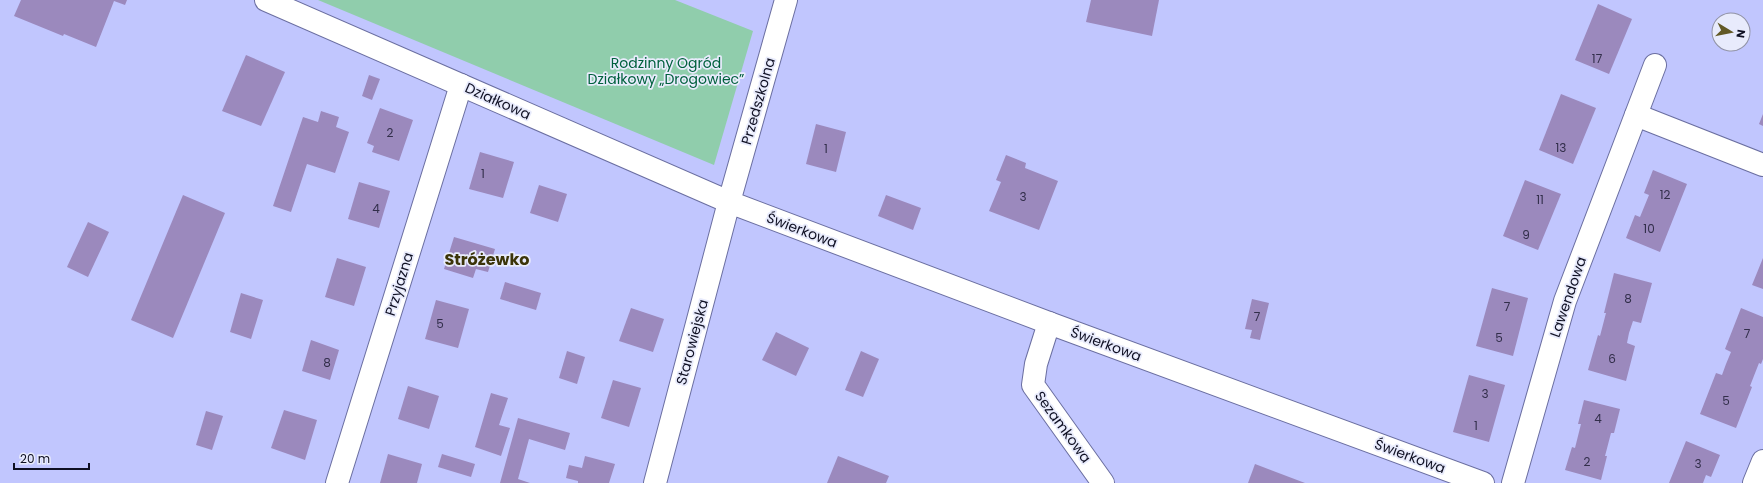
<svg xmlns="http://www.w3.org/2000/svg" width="1763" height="483" viewBox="0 0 1763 483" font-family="Poppins,sans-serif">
<rect width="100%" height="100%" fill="#c1c6fe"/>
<polygon fill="#90cdac" points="318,0 675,0 753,31 714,165"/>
<g fill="#9b89bd">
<polygon points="21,0 127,0 125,5 114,1 96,47 64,34 63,36 14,16"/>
<polygon points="1091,0 1159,0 1152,36 1086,22"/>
<polygon points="1598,4 1632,19 1609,74 1575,60"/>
<polygon points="246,55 285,72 261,126 222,111"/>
<polygon points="369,75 380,79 372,100 362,96"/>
<polygon points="1561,94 1596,108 1573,164 1539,150"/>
<polygon points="380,108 413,120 399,161 372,152 374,146 367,143"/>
<polygon points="321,111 339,117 336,127 349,132 335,173 307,164 291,212 273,206 303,117 318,122"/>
<polygon points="1763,114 1763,126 1759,124"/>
<polygon points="816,124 846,132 836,172 806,164"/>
<polygon points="480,152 514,162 503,198 469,189"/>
<polygon points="1006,155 1026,163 1025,168 1058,181 1039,230 989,211 1001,182 996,180"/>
<polygon points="1653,170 1687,184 1660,252 1626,238 1635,215 1640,217 1649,195 1644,193"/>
<polygon points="1525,180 1561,194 1538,250 1503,236"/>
<polygon points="359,182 390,191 379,228 348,219"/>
<polygon points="539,185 567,194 558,222 530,213"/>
<polygon points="183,195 225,213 173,338 131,320"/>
<polygon points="886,195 921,208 913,230 878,216"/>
<polygon points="88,222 109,232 88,277 67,267"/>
<polygon points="454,237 495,249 488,272 476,269 473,278 444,269"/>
<polygon points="337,258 366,267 354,306 325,297"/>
<polygon points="1763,258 1763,289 1752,285"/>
<polygon points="1614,273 1652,283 1641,323 1633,321 1629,333 1627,343 1635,346 1626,381 1588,370 1598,335 1600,336 1606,313 1604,313"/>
<polygon points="505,282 541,293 536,310 500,299"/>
<polygon points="1492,288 1528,298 1513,356 1476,346"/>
<polygon points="241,293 263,300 251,339 230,332"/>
<polygon points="1252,299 1269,303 1260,340 1250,338 1252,330 1245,329"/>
<polygon points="436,300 469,309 458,348 425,339"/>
<polygon points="631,308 664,319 653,352 619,341"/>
<polygon points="1741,308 1763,317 1763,359 1761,364 1759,363 1750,386 1752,387 1736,428 1700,414 1716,373 1722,375 1726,364 1731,352 1725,349"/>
<polygon points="776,332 809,348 796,376 762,360"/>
<polygon points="311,340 339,350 330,380 302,371"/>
<polygon points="567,351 585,357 577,384 559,378"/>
<polygon points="861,351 879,359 863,397 845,390"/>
<polygon points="1469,375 1505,385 1489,442 1453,432"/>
<polygon points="613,380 641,388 629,427 601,418"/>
<polygon points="408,386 439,396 429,429 398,419"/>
<polygon points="491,393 508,398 499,425 510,428 501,456 475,447"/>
<polygon points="1584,400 1620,409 1614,433 1611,433 1605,456 1607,456 1601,480 1565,470 1572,447 1575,448 1581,424 1578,424"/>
<polygon points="284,410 317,420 305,460 271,448"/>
<polygon points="206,411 223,416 212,450 196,445"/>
<polygon points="518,418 570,433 565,450 529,439 518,479 530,483 500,483"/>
<polygon points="1686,441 1720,455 1711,477 1706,475 1703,483 1669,483"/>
<polygon points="388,454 422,464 417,483 380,483"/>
<polygon points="442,454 475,464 471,477 438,467"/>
<polygon points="585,456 615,464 609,483 578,483 578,481 566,478 569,465 582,468"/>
<polygon points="838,456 889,476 886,483 827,483"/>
<polygon points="1255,464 1305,483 1248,483"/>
</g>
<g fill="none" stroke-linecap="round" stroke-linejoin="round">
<defs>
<g id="street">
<polyline points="1636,115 1763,165"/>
<polyline points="1049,323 1036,364 1033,385 1103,483"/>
<polyline points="337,483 461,85"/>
<polyline points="655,483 729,202 1049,323 1483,483"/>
<polyline points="1513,483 1565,301 1655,65"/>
<polyline points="1754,483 1763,461"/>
</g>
<polyline id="secondary" points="266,0 729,202 786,0"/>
</defs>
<use href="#street" stroke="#6b6fa1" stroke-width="24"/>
<use href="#secondary" stroke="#6b6fa1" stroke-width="24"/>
<use href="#street" stroke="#fff" stroke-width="22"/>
<use href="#secondary" stroke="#fff" stroke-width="22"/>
</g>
<g text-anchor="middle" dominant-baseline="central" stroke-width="3.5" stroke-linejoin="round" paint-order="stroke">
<g font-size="12" fill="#322e4a">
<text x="1597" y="58">17</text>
<text x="390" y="132">2</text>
<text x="1561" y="147">13</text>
<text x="826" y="148">1</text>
<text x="483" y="173">1</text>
<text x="1665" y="194">12</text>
<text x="1023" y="196">3</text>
<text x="1540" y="199">11</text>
<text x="376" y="208">4</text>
<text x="1649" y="228">10</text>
<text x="1526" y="234">9</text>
<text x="1628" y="298">8</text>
<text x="1507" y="306">7</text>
<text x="1257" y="316">7</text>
<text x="440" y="323">5</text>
<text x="1747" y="333">7</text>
<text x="1499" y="337">5</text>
<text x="1612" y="358">6</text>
<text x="327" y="362">8</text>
<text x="1485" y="393">3</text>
<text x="1726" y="400">5</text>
<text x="1598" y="418">4</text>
<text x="1476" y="425">1</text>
<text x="1587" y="461">2</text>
<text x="1698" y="463">3</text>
</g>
<g font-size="14" fill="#00603d" stroke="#e8ebfc">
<text x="666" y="63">Rodzinny Ogród<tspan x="666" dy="16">Działkowy „Drogowiec”</tspan></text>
</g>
<g font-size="14" fill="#0f1023" stroke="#e8ebfc">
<text transform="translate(498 101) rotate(24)">Działkowa</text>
<text transform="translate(758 101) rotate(-74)">Przedszkolna</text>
<text transform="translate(802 230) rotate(21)">Świerkowa</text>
<text transform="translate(399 284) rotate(-73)">Przyjazna</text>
<text transform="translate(1568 297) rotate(-71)">Lawendowa</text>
<text transform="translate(692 342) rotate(-75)">Starowiejska</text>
<text transform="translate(1106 344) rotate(20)">Świerkowa</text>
<text transform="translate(1063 427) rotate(54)">Sezamkowa</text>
<text transform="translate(1410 456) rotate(20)">Świerkowa</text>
</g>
<g font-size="16" font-weight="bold" fill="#3b3409" stroke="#e8ebfc">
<text x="487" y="259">Stróżewko</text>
</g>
</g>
<g transform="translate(1731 32) rotate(100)"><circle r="19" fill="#e8ebfc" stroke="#9193a5"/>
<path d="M0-3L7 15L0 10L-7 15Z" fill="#625926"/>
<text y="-6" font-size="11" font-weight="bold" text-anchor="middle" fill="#0f1023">N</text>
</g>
<path d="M14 463v6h75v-6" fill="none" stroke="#0f1023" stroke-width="2"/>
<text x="20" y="463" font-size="12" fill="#0f1023" stroke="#e8ebfc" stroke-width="3" paint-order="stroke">20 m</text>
</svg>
